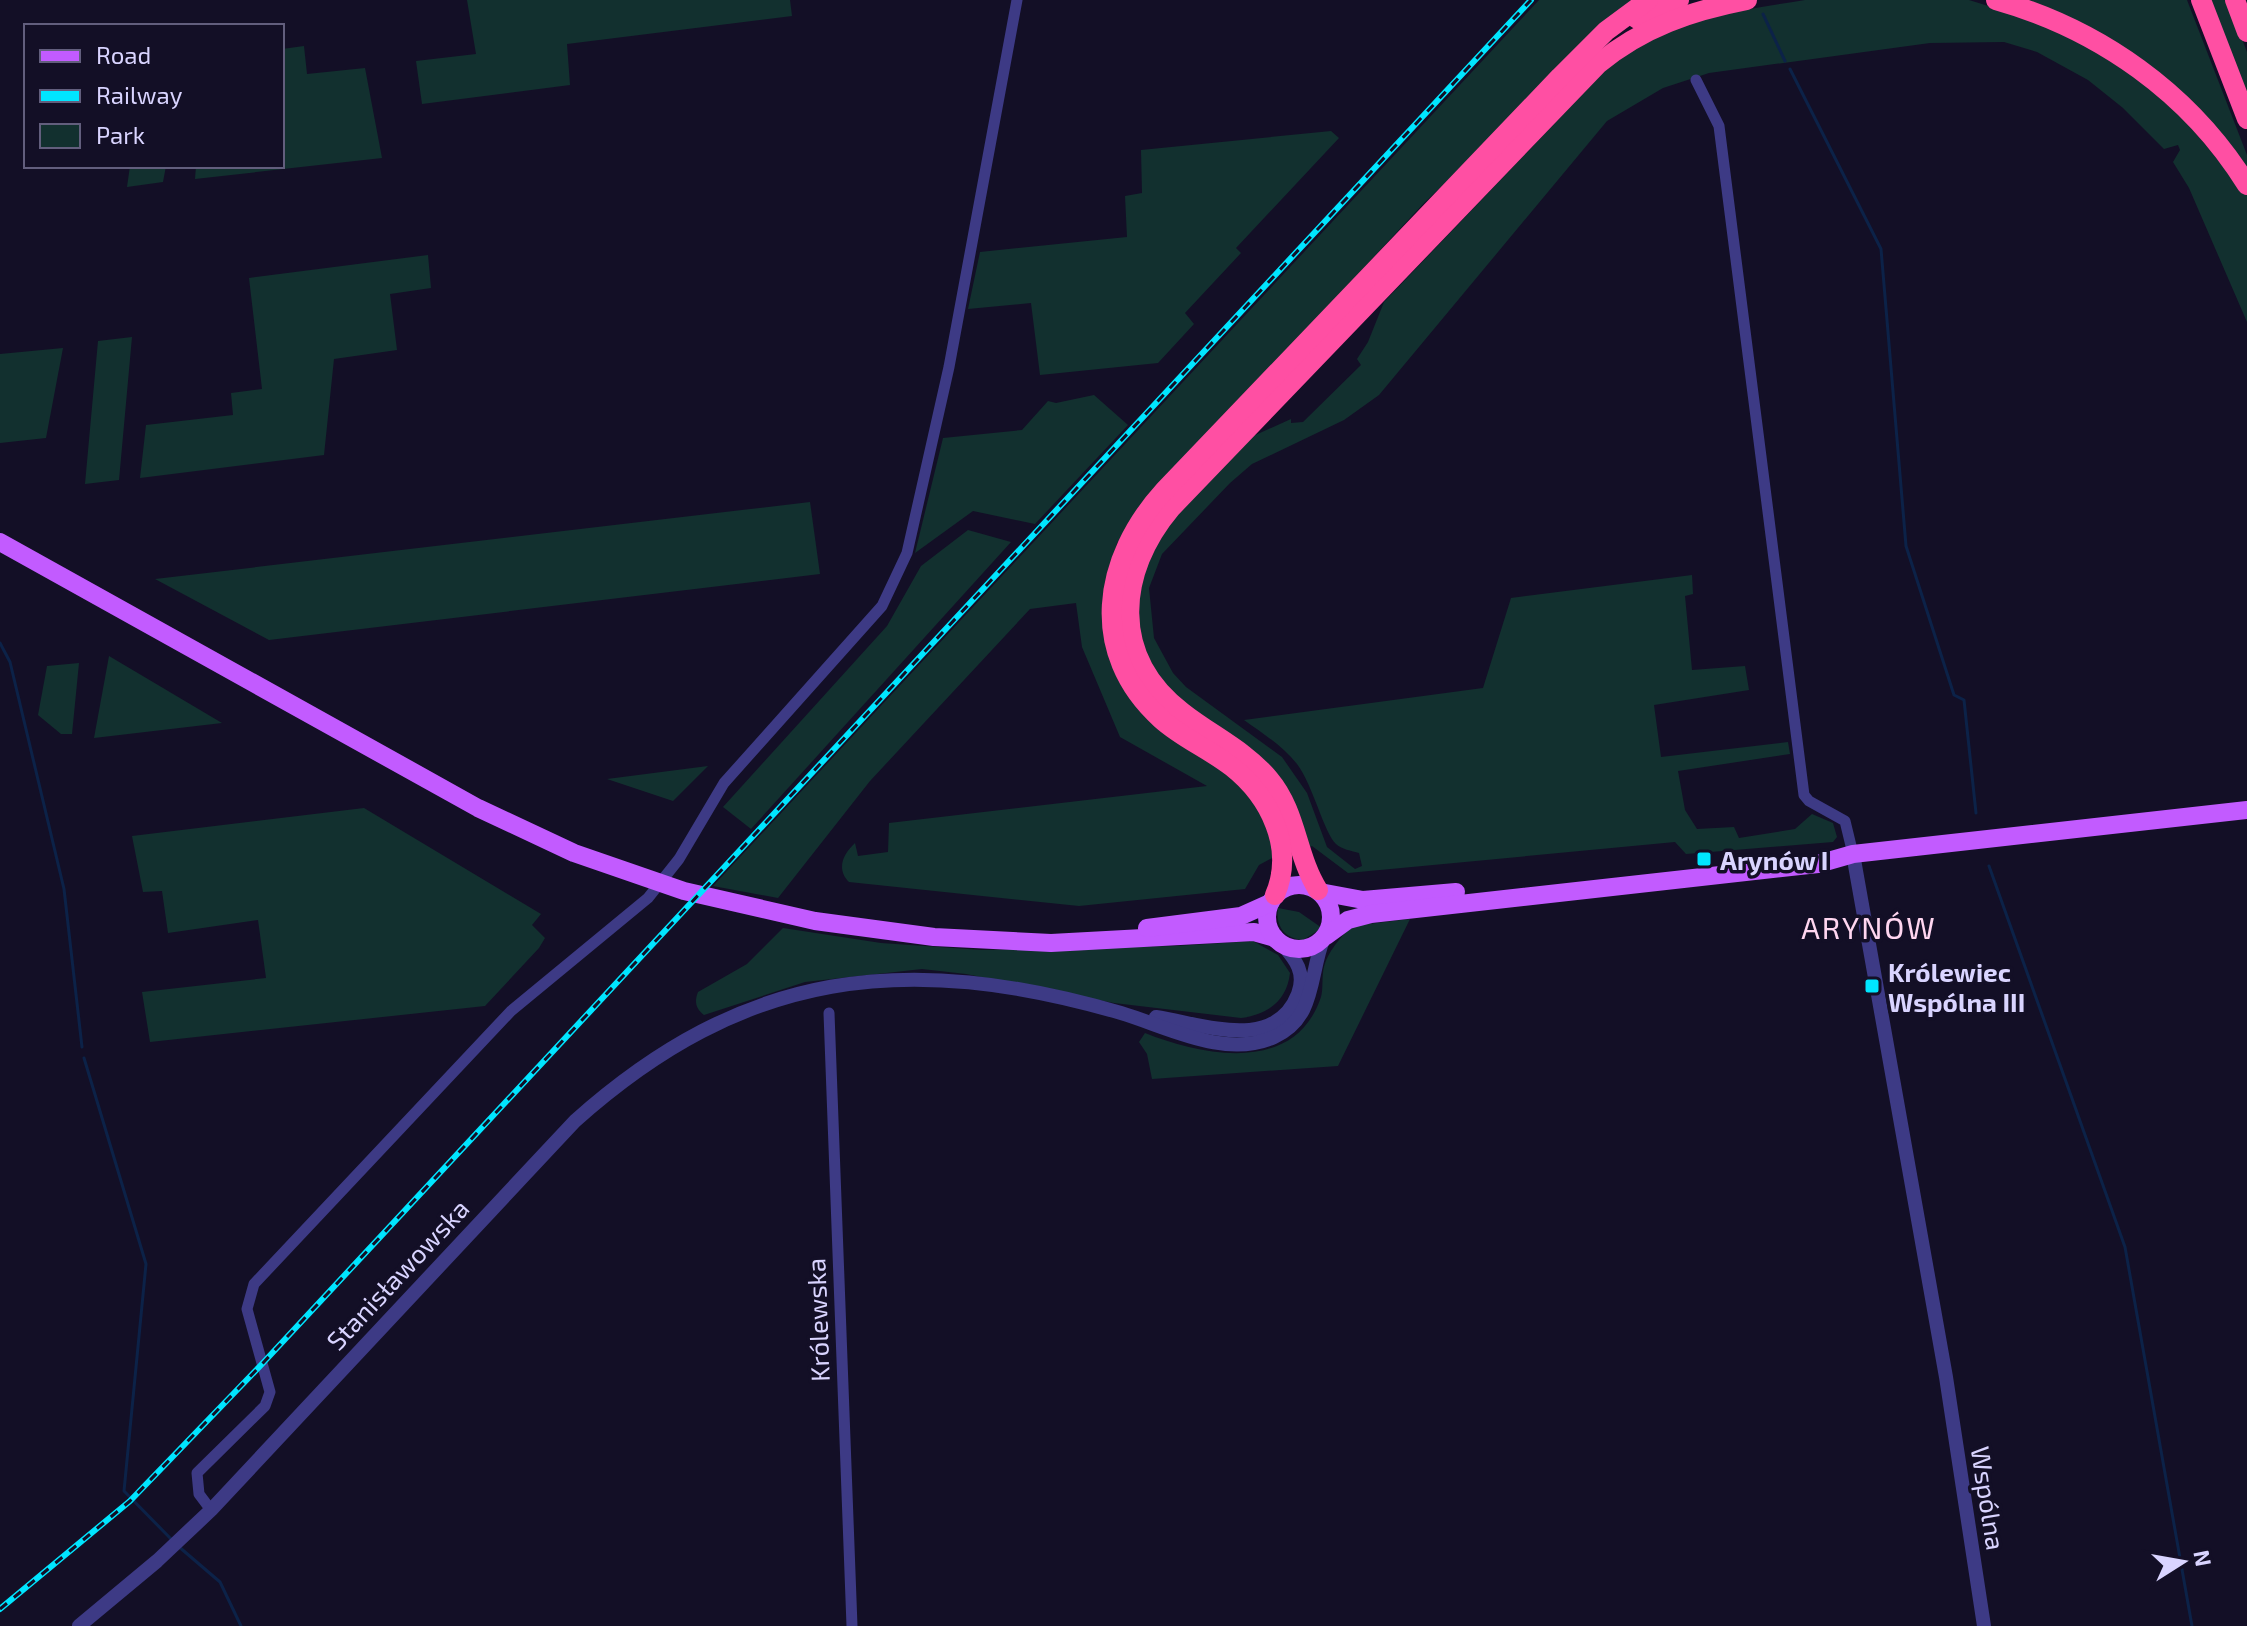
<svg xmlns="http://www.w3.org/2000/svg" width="2247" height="1626" viewBox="0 0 2247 1626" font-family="'Exo 2',sans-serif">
<rect width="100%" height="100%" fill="#130f26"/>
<g fill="#12302f">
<polygon points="467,0 790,0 792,16 567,44 570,85 422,104 416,61 476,54"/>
<path d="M1539,0H1638L1424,203L1139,509L1117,543L1104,599L1212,761L1258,804L1276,856L1259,865L1245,889L1079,906L849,882C836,869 843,854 855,843L858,856L888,852L889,823L1207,786L1120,737L1082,647L1076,603L1030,609L870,781L778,898L713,886Z"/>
<path d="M1805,0H1969L2065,30L2165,96L2247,195V322L2189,188L2173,162L2180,150L2178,145L2164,149L2123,108L2088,80L2037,52L2004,42L1930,43L1709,73L1663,88L1607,121L1379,395L1344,420L1252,464L1230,483L1162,554L1149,588L1154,638L1173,673L1186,687L1282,757L1307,793L1327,847L1355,869L1362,866L1359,853C1352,851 1341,849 1336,844C1324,833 1313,785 1297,764C1283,746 1262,733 1244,720L1483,688L1511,598L1692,575L1693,594L1685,596L1692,670L1745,666L1749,690L1654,705L1661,757L1788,742L1790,754L1678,771L1685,810L1697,829L1734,827L1739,838L1795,829L1812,814L1833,823L1837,837L1833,842L1686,854L1675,842L1348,873L1312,846L1307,848L1196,717L1154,674L1136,627L1135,605L1151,542L1251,437L1291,419V423L1303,422L1361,365L1357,359L1368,342L1384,302L1619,56C1679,19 1736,11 1805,0Z"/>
<polygon points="2009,0 2187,0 2247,155 2247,175 2188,105"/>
<polygon points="2207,0 2227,0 2247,52 2247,102"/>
<polygon points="304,46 307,74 365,68 382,158 195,179 196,166 282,166 282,49"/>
<polygon points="1331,131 1339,138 1236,248 1241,253 1185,313 1194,324 1158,363 1040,375 1031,303 968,309 980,252 1127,237 1125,196 1142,193 1141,150"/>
<polygon points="130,166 166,166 163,182 127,187"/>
<polygon points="428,255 431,288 390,294 397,350 334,359 324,455 140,478 146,425 233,415 231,393 262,389 249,278"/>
<polygon points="132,337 119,480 85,484 98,341"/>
<polygon points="63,348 46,438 0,443 0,354"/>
<polygon points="1094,395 1128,425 1035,524 973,511 915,553 943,438 1022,430 1048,401 1056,403"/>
<polygon points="810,502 820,574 269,640 155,579"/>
<polygon points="968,530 1011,542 751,829 723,807 887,626 921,566"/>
<polygon points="109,656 222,723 94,738"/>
<polygon points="79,663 72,734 61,734 38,715 47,666"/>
<polygon points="708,766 673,801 607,779"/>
<polygon points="364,808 541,914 532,925 545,938 539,948 485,1006 150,1042 142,992 266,978 258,920 168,933 162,891 143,892 132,836"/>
<path d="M1278,908L1299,912L1322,928L1303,940C1285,939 1275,926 1278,908Z"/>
<path d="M1410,919L1338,1066L1152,1079L1147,1054L1139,1042L1145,1033C1203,1056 1295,1075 1321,997C1323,990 1322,981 1323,973C1325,954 1339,940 1351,926Z"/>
<path d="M783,928L881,943L982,950L1176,946L1253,941L1278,955L1290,973C1287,1001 1267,1015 1241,1018L1114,1003L966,974L922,969L805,982L704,1015C696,1009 694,1002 698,992L747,964Z"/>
</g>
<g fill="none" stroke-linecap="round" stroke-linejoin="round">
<g stroke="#0c2248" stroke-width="3">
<polyline points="1763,14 1785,61"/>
<polyline points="1790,69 1881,249 1906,546 1954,695 1964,700 1976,813"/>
<polyline points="0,643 10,662 64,889 82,1047"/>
<polyline points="1989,866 2125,1247 2192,1626"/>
<polyline points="84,1058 146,1264 124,1491 173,1541"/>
<polyline points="178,1546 220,1582 241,1626"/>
</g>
<g stroke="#3d3a85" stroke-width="11">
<polyline points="1696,80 1719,126 1804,795 1809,801 1845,821 1853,854"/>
<polyline points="829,1013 852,1626"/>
<polyline points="211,1510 199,1494 197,1473 265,1406 270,1392 247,1309 254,1284 511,1011 648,898 679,859 724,783 882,606 907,553 949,367 1017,0"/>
</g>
<g stroke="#3d3a85" stroke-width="14">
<polyline points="1853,854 1946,1377 1984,1626"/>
<path d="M1156,1017C1200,1023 1275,1054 1298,994C1306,973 1296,960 1282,944"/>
<path d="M79,1626L157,1561L211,1510L575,1121C745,969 906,951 1121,1013C1168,1027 1225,1059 1274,1037C1316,1018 1309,976 1323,940"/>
</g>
<g stroke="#c25bff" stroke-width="18">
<polyline points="0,542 478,808 574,853 684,891 815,921 934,937 1051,943 1254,932 1275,938"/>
<circle cx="1299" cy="917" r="32"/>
<polyline points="1320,892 1363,900 1456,892"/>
<polyline points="1147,928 1241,916 1270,903"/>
<polyline points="1326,936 1348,920 1371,914 1818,864 1853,854 2247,810"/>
</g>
<g stroke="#ff4fa3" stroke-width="20">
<path d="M1996,0C2099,29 2190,93 2247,185"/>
<polyline points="2201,0 2247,119"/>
<polyline points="2235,0 2247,32"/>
<polyline points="1637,19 1679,0"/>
<path d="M1318,890C1296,855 1297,812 1269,779C1245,750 1211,735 1182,712C1110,657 1117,572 1171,508L1598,64C1643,27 1691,11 1747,0"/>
<path d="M1275,895C1295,848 1270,797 1232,767C1209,749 1182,738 1161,719C1087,652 1103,558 1164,491L1560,77L1606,31L1648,0"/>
</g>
<defs>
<polyline id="rail" points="0,1609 130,1501 262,1364 1531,0"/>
</defs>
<use href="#rail" stroke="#00e5ff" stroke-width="6"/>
<use href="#rail" stroke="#130f26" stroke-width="3" stroke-dasharray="9" stroke-linecap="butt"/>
</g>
<g fill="#00e5ff" stroke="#130f26" stroke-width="3">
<rect x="1696" y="851" width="16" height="16" rx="4"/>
<rect x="1864" y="978" width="16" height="16" rx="4"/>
</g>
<g text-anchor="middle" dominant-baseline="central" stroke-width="7" stroke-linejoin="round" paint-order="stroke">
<g font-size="26" font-weight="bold" fill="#d9d4ff" stroke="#130f26" text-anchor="start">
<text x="1720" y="859">Arynów I</text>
<text x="1888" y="971">Królewiec<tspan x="1888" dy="30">Wspólna III</tspan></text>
</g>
<g font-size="26" fill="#d9d4ff" stroke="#130f26">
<text transform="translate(397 1274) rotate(-47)">Stanisławowska</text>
<text transform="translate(817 1320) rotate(-92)">Królewska</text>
<text transform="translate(1989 1498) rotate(81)">Wspólna</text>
</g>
<g font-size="30" letter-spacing="2" fill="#ffd6f0" stroke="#130f26">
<text x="1869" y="927">ARYNÓW</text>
</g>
</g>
<rect x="24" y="24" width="260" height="144" fill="#130f26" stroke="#625e7d" stroke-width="2"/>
<rect x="40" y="50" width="40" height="12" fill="#c25bff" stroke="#625e7d" stroke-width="2"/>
<text x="96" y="64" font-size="24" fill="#d9d4ff">Road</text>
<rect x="40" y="90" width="40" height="12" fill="#00e5ff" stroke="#625e7d" stroke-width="2"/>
<text x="96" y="104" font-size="24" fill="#d9d4ff">Railway</text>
<rect x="40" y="124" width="40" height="24" fill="#12302f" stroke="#625e7d" stroke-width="2"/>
<text x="96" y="144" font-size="24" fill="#d9d4ff">Park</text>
<g transform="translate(2183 1562) rotate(79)" stroke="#130f26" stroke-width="6" paint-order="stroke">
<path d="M0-6L14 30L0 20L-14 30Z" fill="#d9d4ff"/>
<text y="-12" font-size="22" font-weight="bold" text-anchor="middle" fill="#d9d4ff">N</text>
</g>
</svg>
